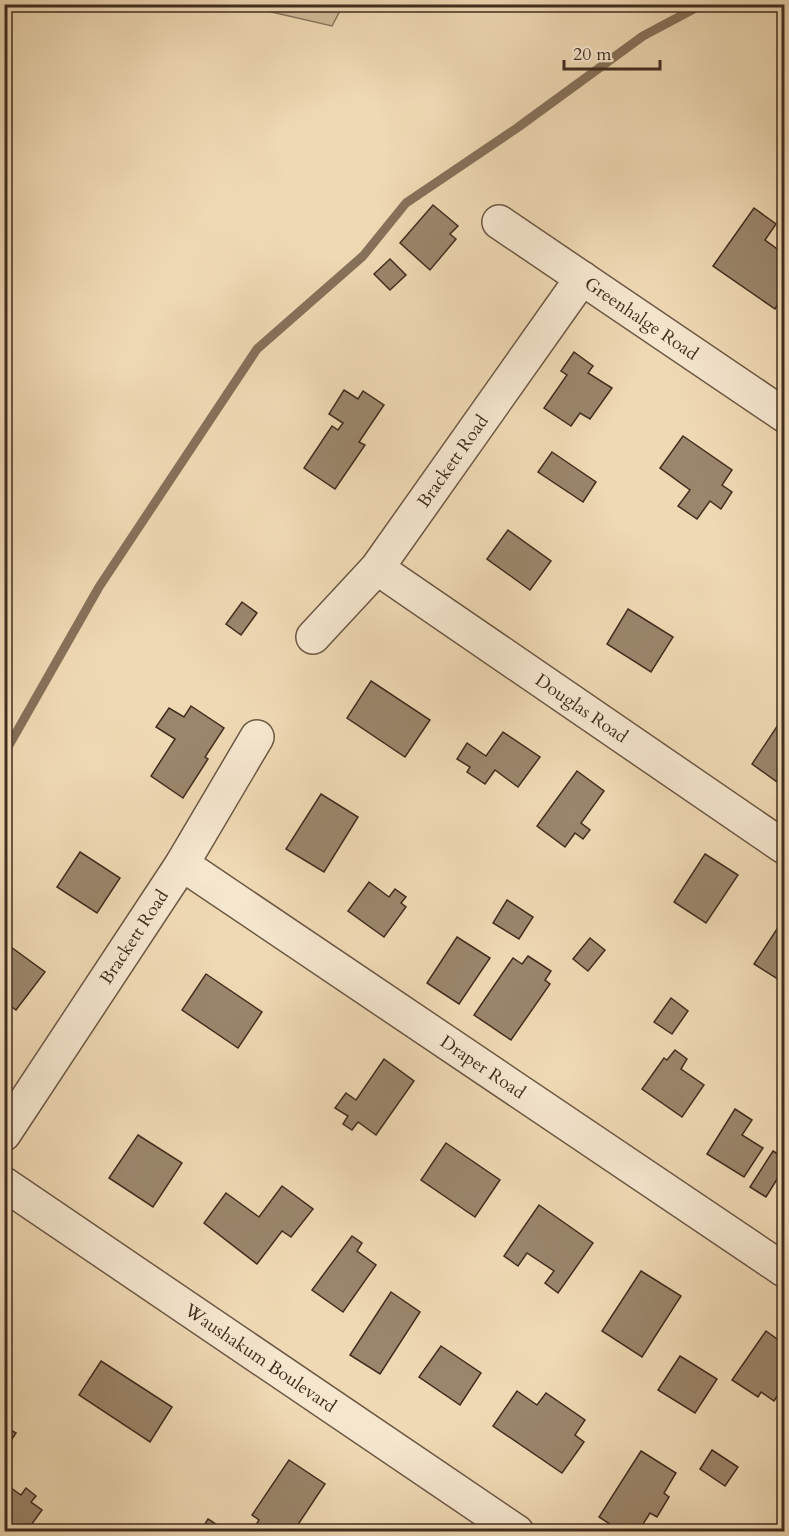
<svg xmlns="http://www.w3.org/2000/svg" width="789" height="1536" viewBox="0 0 789 1536" font-family="Cardo,serif">
<rect width="100%" height="100%" fill="#efd9b4"/>
<filter id="stains"><feTurbulence type="fractalNoise" baseFrequency=".00333" numOctaves="4"/><feColorMatrix values="0 0 0 0 .2 0 0 0 0 .09 0 0 0 0 .02 0 0 0 .5 -.17"/></filter>
<radialGradient id="worn" r=".72"><stop offset=".6" stop-color="#630" stop-opacity="0"/><stop offset="1" stop-color="#630" stop-opacity=".3"/></radialGradient>
<polygon fill="#d1bc9b" stroke="#89745d" stroke-width="1.5" points="241,5 343,5 332,26"/>
<g fill="none" stroke-linecap="round" stroke-linejoin="round">
<polyline stroke="#86715a" stroke-width="9" points="4,754 99,587 257,349 363,256 406,203 517,128 643,36 703,4"/>
</g>
<g fill="#9b866c" stroke="#412d1f" stroke-width="1.5">
<polygon points="433,205 458,226 450,234 456,239 430,270 400,243"/>
<polygon points="754,208 776,224 765,240 784,254 784,295 775,309 713,266"/>
<polygon points="390,259 406,275 390,290 374,274"/>
<polygon points="574,352 593,366 588,373 612,388 590,419 580,413 571,426 544,408 567,375 561,371"/>
<polygon points="344,390 358,399 363,391 384,405 359,442 365,445 335,489 304,468 332,426 338,430 343,423 329,414"/>
<polygon points="683,436 732,470 722,485 732,492 721,509 710,501 697,519 678,506 690,490 660,468"/>
<polygon points="552,452 596,482 583,502 538,472"/>
<polygon points="508,530 551,561 530,590 487,559"/>
<polygon points="242,602 257,613 241,635 226,624"/>
<polygon points="628,609 673,637 651,672 607,644"/>
<polygon points="371,681 430,720 405,757 347,718"/>
<polygon points="191,706 224,728 205,757 208,759 183,798 151,776 175,739 156,727 169,708 184,717"/>
<polygon points="784,716 784,787 752,764"/>
<polygon points="503,732 540,757 518,787 495,770 485,784 467,772 470,767 457,759 467,743 486,756"/>
<polygon points="577,771 604,791 581,823 590,830 583,839 575,833 565,847 537,826"/>
<polygon points="321,794 358,817 324,872 286,849"/>
<polygon points="80,852 120,878 97,913 57,887"/>
<polygon points="705,854 738,875 706,923 674,902"/>
<polygon points="369,882 389,897 395,889 406,897 401,903 406,907 384,937 348,911"/>
<polygon points="507,900 533,917 519,939 493,923"/>
<polygon points="777,929 784,933 784,983 754,964"/>
<polygon points="457,937 490,958 459,1004 427,983"/>
<polygon points="590,938 605,950 588,971 573,959"/>
<polygon points="11,947 45,972 16,1010 4,1001 4,956"/>
<polygon points="528,956 551,971 545,980 550,984 511,1040 474,1015 513,958 522,964"/>
<polygon points="206,974 262,1012 238,1048 182,1010"/>
<polygon points="671,998 688,1011 672,1034 654,1022"/>
<polygon points="675,1050 687,1059 681,1069 704,1085 682,1117 642,1089 664,1058 667,1060"/>
<polygon points="384,1059 414,1081 376,1135 358,1122 352,1130 343,1124 348,1116 335,1108 346,1093 356,1100"/>
<polygon points="735,1109 752,1120 742,1135 763,1148 744,1177 707,1154"/>
<polygon points="138,1135 182,1163 153,1207 109,1178"/>
<polygon points="446,1143 500,1180 475,1217 421,1180"/>
<polygon points="773,1151 784,1158 784,1168 766,1197 750,1187"/>
<polygon points="282,1186 313,1209 291,1237 282,1231 257,1264 204,1223 226,1193 259,1217"/>
<polygon points="539,1205 593,1243 558,1293 545,1283 554,1271 527,1253 518,1266 504,1256"/>
<polygon points="352,1236 362,1243 357,1251 376,1265 343,1312 312,1290"/>
<polygon points="641,1271 681,1296 642,1357 602,1331"/>
<polygon points="391,1292 420,1312 380,1374 350,1355"/>
<polygon points="766,1331 784,1344 784,1385 774,1401 761,1392 758,1397 732,1380"/>
<polygon points="441,1346 481,1373 460,1405 419,1377"/>
<polygon points="680,1356 717,1379 695,1413 658,1390"/>
<polygon points="101,1361 172,1407 150,1442 79,1395"/>
<polygon points="517,1391 537,1405 546,1393 585,1420 575,1435 584,1442 562,1473 493,1426"/>
<polygon points="4,1426 16,1433 4,1451"/>
<polygon points="712,1450 738,1467 725,1486 700,1469"/>
<polygon points="641,1451 676,1473 664,1493 669,1497 657,1517 650,1513 638,1532 622,1532 599,1517"/>
<polygon points="289,1460 325,1484 293,1532 255,1532 253,1530 259,1520 252,1515"/>
<polygon points="4,1483 21,1495 26,1488 36,1496 31,1502 42,1510 26,1532 4,1532"/>
<polygon points="208,1519 228,1532 200,1532"/>
</g>
<g fill="none" stroke-linecap="round" stroke-linejoin="round">
<defs>
<g id="minor">
<path id="s1" d="M499,222L784,415"/>
<path id="s2" d="M377,568L784,847"/>
<path id="s3" d="M313,637L377,568L582,278"/>
<path id="s4" d="M182,864L784,1270"/>
<path id="s5" d="M4,1134L182,864L257,737"/>
<path id="s6" d="M4,1184L517,1532"/>
</g>
</defs>
<use href="#minor" stroke="#6c5844" stroke-width="36"/>
<use href="#minor" stroke="#f5e6ce" stroke-width="33"/>
</g>
<g text-anchor="middle" dominant-baseline="central" stroke-width="6" stroke-linejoin="round" paint-order="stroke">
<g font-size="18" fill="#412d1f" stroke="#f5e6ce">
<text stroke="none"><textPath href="#s1" startOffset="172">Greenhalge Road</textPath></text>
<text stroke="none"><textPath href="#s3" startOffset="225">Brackett Road</textPath></text>
<text stroke="none"><textPath href="#s2" startOffset="248">Douglas Road</textPath></text>
<text stroke="none"><textPath href="#s5" startOffset="236">Brackett Road</textPath></text>
<text stroke="none"><textPath href="#s4" startOffset="363">Draper Road</textPath></text>
<text stroke="none"><textPath href="#s6" startOffset="310">Waushakum Boulevard</textPath></text>
</g>
</g>
<rect width="789" height="1536" fill="none" stroke="#efd9b4" stroke-width="24"/>
<rect x="6" y="6" width="777" height="1524" fill="none" stroke="#412d1f" stroke-width="3"/>
<rect x="12" y="12" width="765" height="1512" fill="none" stroke="#412d1f" stroke-width="1.5"/>
<path d="M564 60v9h96v-9" fill="none" stroke="#412d1f" stroke-width="3"/>
<text x="573" y="60" font-size="18" fill="#412d1f" stroke="#f5e6ce" stroke-width="4.5" paint-order="stroke">20 m</text>
<rect width="100%" height="100%" filter="url(#stains)"/>
<rect width="100%" height="100%" fill="url(#worn)"/>
</svg>
